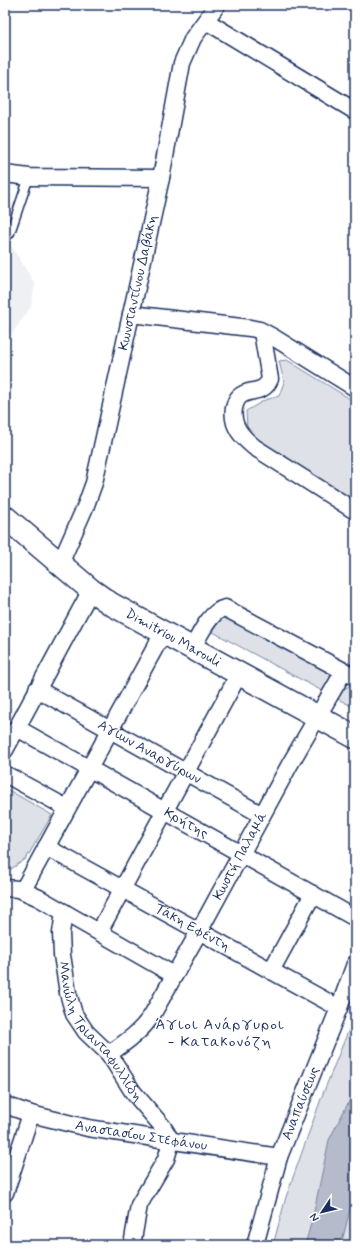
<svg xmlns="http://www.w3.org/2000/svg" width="360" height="1250" viewBox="0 0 360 1250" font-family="Mynerve,sans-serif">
<rect width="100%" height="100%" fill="#fff"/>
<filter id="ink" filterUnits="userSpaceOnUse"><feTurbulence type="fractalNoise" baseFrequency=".025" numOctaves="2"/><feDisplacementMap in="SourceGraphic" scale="8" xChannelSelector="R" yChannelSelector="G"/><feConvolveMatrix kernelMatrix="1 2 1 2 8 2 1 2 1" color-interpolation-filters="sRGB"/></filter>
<g filter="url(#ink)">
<polygon fill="#eff0f4" points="5,236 35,284 31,307 5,343"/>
<g fill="#dee1e7" stroke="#7c88a2">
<polygon points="287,360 355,402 355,503 259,443 247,427 246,411 265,400 279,396 284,382 279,361"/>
<polygon points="224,617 226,617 329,672 330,674 330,681 324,692 213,632 217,623"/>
<polygon points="351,685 355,687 355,708 338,699 344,689"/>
<polygon points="5,788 52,815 26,859 5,873"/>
<polygon points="355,1014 355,1245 273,1245 286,1197 322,1096"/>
</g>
<polygon fill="#b5bbca" stroke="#77839f" points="355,1090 355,1190 341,1245 305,1245 313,1216 329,1140"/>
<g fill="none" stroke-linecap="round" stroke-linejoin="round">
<defs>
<polyline id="lane" points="5,239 10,233 29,177"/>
<g id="street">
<polyline points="206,21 355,111"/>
<polyline points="5,174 29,177 161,178"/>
<polyline points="131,314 250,328 260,330 273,337 355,388"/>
<path d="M262,332L270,379C263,396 249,387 239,397C236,400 235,404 234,408C231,426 242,437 254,447L355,511"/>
<path id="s1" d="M60,564L86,505L94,483L161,178L182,63L193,38L217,5"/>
<path d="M192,649C199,636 210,611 225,608L355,677"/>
<path id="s2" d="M37,689L262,815"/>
<path id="s3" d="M17,728L355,918"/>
<polyline points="5,750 91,590"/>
<polyline points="5,774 67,808"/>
<path id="s4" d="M46,847L339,1008"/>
<polyline points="5,888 19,889 39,898 174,975"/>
<polyline points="23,890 163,633"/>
<path id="s5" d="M64,912L61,933L62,955L68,993L74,1014L86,1032L109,1054L133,1092L163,1127L169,1137V1149L166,1159L139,1205L132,1245"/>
<polyline points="99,932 239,674"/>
<polyline points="271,971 313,894"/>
<path id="s6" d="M109,1054C126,1042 141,1032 152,1015L196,937L290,764L344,671"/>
<path id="s7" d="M5,1105L31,1114L88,1128L279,1157"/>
<polyline points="5,1193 31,1114"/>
<path id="s8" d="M255,1245L279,1157L339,1008L355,964"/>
</g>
<g id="secondary">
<path id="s9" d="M5,517L91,590L111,604L355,737"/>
</g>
</defs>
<use href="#lane" stroke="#1b2f5e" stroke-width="11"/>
<use href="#street" stroke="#1b2f5e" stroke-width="19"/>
<use href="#secondary" stroke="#1b2f5e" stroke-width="25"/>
<use href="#lane" stroke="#fff" stroke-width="8"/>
<use href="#street" stroke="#fff" stroke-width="16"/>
<use href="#secondary" stroke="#fff" stroke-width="22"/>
</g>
</g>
<g text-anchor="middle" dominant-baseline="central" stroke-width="3" stroke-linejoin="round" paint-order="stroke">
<g font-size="14" fill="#1b2f5e" stroke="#fff">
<text stroke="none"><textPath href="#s1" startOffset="293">Κωνσταντίνου Δαβάκη</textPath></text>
<text stroke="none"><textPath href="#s9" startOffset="208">Dimitriou Marouli</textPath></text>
<text stroke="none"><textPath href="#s2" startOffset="129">Αγίων Αναργύρων</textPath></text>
<text stroke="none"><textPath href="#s3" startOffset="194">Κρήτης</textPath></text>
<text stroke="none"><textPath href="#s6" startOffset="240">Κωστή Παλαμά</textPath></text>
<text stroke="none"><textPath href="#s4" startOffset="167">Τάκη Εφέντη</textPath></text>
<text stroke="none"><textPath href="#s5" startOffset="131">Μανώλη Τριανταφυλλίδη</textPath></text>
<text stroke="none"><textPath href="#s8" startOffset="149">Αναπαύσεως</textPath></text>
<text stroke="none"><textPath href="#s7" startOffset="140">Αναστασίου Στεφάνου</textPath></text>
</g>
<g font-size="15" letter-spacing="1" fill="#1b2f5e" stroke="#fff">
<text x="220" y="1025">Άγιοι Ανάργυροι<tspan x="220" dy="17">- Κατακονόζη</tspan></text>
</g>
</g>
<rect width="360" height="1250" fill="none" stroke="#fff" stroke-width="20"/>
<rect x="10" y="10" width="340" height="1230" fill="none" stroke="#1b2f5e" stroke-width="1.5" filter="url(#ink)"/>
<g transform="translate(322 1212) rotate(235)" stroke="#ffffff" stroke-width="3" paint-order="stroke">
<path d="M0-3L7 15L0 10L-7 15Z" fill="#1b2f5e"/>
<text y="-6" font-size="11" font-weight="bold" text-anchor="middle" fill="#1b2f5e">N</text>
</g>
</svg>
